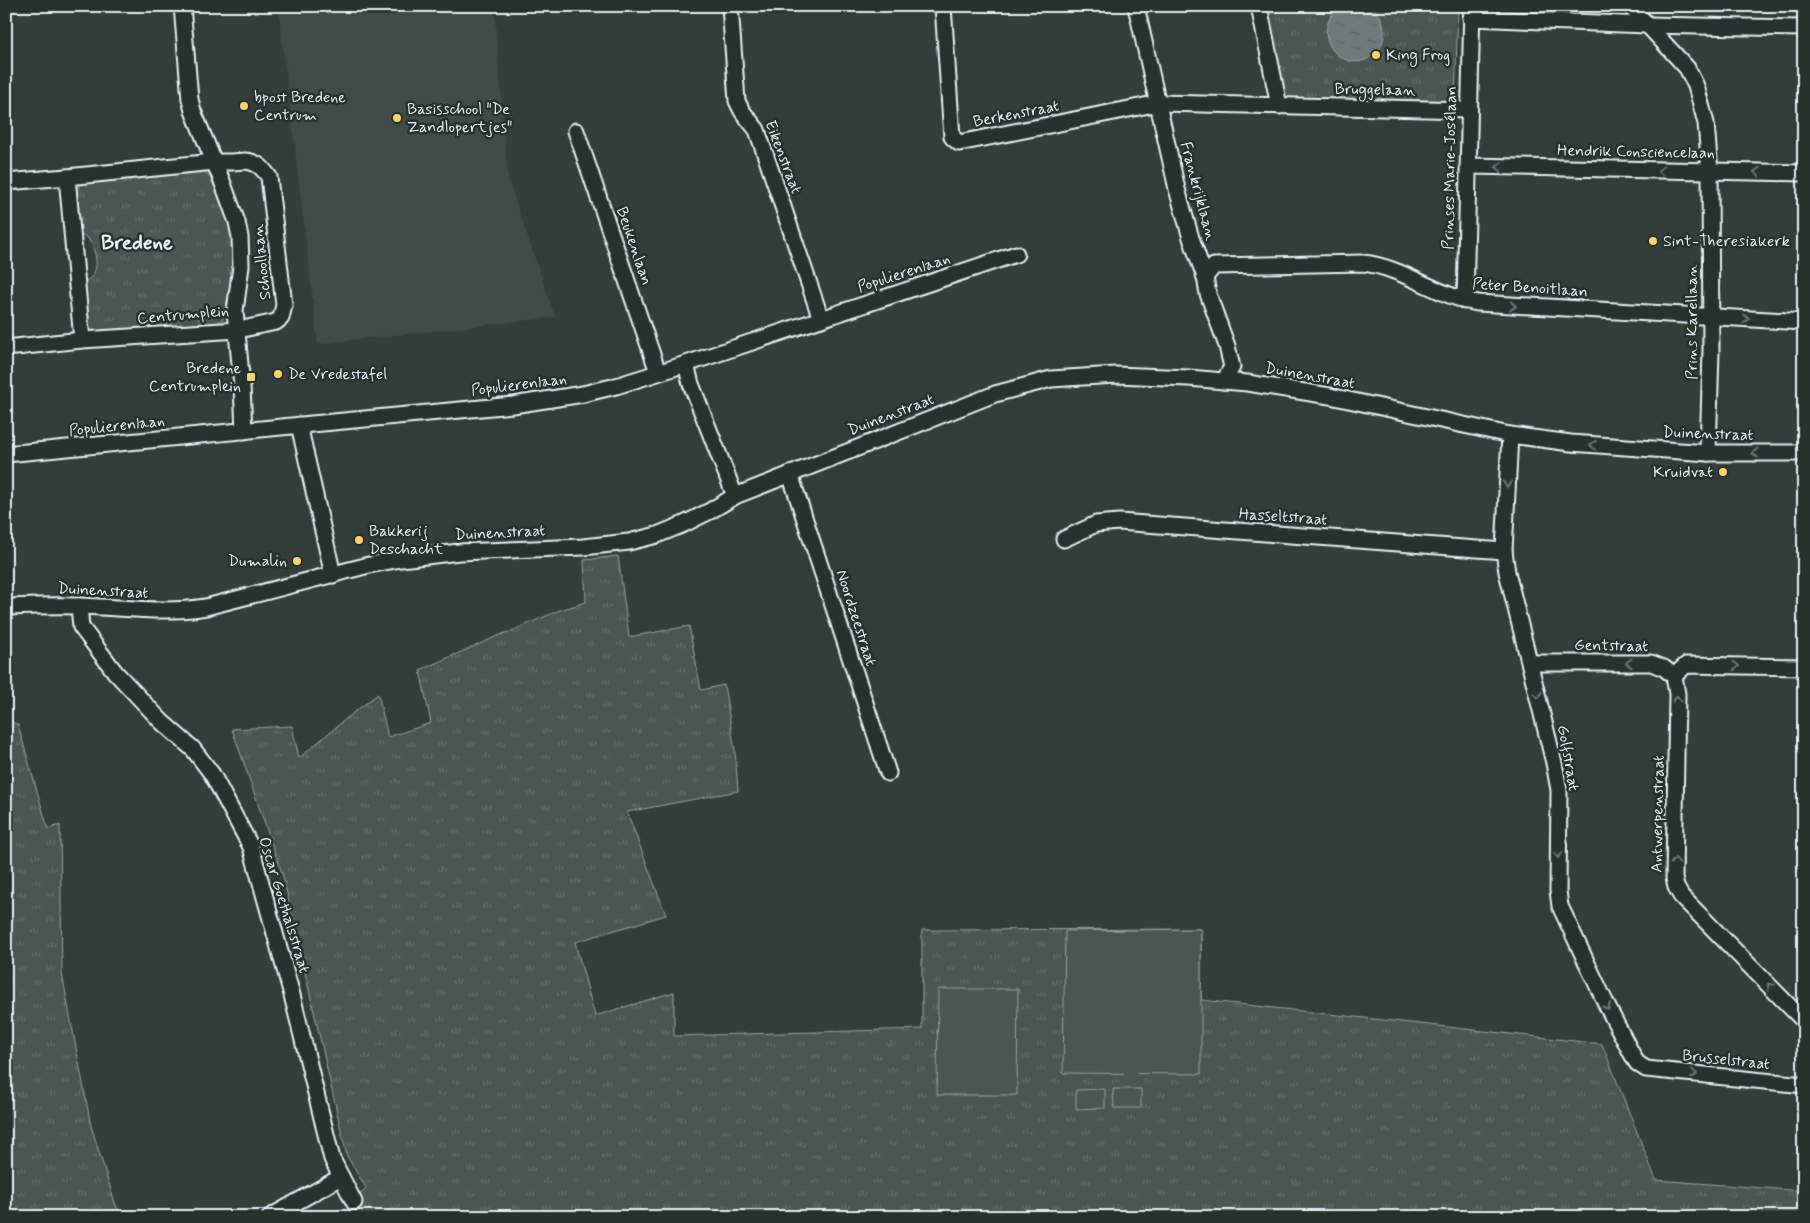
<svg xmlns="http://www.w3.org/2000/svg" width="1810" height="1223" viewBox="0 0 1810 1223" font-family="Mynerve,sans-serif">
<defs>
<pattern id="grass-tufts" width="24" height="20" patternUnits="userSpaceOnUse" patternTransform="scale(1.25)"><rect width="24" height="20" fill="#495651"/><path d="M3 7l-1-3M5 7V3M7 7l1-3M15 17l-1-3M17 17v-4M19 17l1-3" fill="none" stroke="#636f6b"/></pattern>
<pattern id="water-ripples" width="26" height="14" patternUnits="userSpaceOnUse" patternTransform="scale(1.25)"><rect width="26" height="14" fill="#6d7978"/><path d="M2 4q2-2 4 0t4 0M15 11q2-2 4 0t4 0" fill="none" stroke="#5b6363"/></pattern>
</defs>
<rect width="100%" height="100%" fill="#323e39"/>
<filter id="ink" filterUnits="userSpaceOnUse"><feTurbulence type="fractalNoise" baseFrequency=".02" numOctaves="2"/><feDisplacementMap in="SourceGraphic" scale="10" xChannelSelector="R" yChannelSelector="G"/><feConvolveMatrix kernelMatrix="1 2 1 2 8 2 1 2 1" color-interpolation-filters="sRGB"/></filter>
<g filter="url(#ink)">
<polygon fill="#3f4b46" points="278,6 494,6 508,179 555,317 318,344"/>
<g fill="url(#grass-tufts)" stroke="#98a4a4">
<polygon points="1267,6 1458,6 1455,101 1283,97"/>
<path d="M202,170C212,176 214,186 218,195C240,244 235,269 223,319L214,325L96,334L91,330L89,326L84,282C103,274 96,249 87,237L80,235L76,195L77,189L81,183Z"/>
<polygon points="618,556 629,637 689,626 701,690 724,685 735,751 738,791 627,812 666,915 575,942 595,1016 674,992 674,1036 922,1029 922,930 1201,929 1201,1000 1602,1044 1656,1180 1804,1191 1804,1217 341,1217 366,1188 347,1156 283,876 232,729 292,726 299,758 353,713 378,694 388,737 431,723 420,670 507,632 507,633 560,610 586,602 584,560"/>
<polygon points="6,719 18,725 48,829 60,825 62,974 91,1126 115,1203 122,1217 6,1217"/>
</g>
<g fill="#495651" stroke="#98a4a4">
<polygon points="1201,929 1201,1074 1063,1073 1065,931"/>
<polygon points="938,989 1018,989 1017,1095 937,1095"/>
<polygon points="1105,1089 1105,1108 1076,1109 1076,1090"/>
<polygon points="1113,1089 1141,1089 1141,1108 1114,1108"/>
</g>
<path fill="url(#water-ripples)" stroke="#9ea9ab" d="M1340,6C1349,6 1359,5 1367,6C1385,10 1388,37 1379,49C1353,84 1302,39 1340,6Z"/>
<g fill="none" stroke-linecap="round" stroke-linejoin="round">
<defs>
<g id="minor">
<polyline points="182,6 190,99 193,111 222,181 237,222 240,237 241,266 235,311 242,386 244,431"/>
<polyline points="730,6 737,101 742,111 757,130 821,319"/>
<polyline points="943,6 952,137 959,143 1159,103 1469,110"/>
<polyline points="1136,6 1177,189 1191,238 1205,277 1208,294 1227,346 1232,367 1224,381"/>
<polyline points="1259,6 1279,106"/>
<polyline points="1630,6 1687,68 1696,86 1706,123 1710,172 1711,351 1708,453"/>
<polyline points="1471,18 1647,25 1804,28"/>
<polyline points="576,131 658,372"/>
<path d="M245,161C257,162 262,167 269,177L284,305L281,318L276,322L238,330L82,340L67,177L214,162H232Z"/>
<polyline points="1468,166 1804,173"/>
<polyline points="6,182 67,177"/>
<path d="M1205,277L1214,266L1363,263C1403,267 1438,297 1478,303L1804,322"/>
<polyline points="1465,301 1472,6"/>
<polyline points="6,348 82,340"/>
<polyline points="686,364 691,384 735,496"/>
<polyline points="299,425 333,575"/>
<polyline points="1510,435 1504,551 1507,572 1554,763 1559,790 1558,891 1560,906 1608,1008 1634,1058 1637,1063 1646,1069 1804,1085"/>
<polyline points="6,454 312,424 513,405 583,394 616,386 686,364 1016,254"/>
<polyline points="790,474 888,773"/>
<polyline points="1064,539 1096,524 1119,522 1504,551"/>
<polyline points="79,606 81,627 115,672 162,722 193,749 212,774 251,847 292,995 332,1159 354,1202"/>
<path d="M6,607C31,606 55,605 79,606C122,607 163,614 206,607L369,565L401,559L459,552L583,547L629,542L657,535L684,524L710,511L735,496L995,394L1051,379L1116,375L1189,378L1247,383L1330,396L1510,435L1571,443L1708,453H1804"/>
<polyline points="1530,663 1651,663 1664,668 1674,676"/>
<polyline points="1674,676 1677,694 1674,878 1676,887 1681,896 1804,1021"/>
<polyline points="1674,676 1686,665 1804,667"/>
<polyline points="270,1217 341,1177"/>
</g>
</defs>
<use href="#minor" stroke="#e8f1f8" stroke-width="19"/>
<use href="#minor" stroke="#26332d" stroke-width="15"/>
</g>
<defs><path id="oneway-chevron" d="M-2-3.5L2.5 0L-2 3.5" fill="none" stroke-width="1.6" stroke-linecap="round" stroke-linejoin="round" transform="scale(1.25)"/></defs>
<g stroke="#6a7674">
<use href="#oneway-chevron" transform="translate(1499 167) rotate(-179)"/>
<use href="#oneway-chevron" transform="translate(1661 171) rotate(-179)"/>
<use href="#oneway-chevron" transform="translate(1757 172) rotate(-179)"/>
<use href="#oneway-chevron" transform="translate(1513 306) rotate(3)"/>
<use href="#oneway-chevron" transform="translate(1746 319) rotate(3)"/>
<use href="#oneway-chevron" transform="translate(1593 445) rotate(-174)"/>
<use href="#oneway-chevron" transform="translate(1755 453) rotate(-180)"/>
<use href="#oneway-chevron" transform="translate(1507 484) rotate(93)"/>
<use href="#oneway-chevron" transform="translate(1629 663) rotate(-180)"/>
<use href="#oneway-chevron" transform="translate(1736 666) rotate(1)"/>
<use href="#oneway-chevron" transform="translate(1538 695) rotate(77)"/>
<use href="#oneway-chevron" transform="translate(1677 699) rotate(-92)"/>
<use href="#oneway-chevron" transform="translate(1558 855) rotate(90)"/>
<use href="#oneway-chevron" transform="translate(1675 861) rotate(-89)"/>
<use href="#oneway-chevron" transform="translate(1770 986) rotate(-134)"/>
<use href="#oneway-chevron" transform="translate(1607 1007) rotate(64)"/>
<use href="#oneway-chevron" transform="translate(1694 1074) rotate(6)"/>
</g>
</g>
<g fill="#ffd166" stroke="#26332d" stroke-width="2">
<circle cx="1376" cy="55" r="5"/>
<circle cx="244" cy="106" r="5"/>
<circle cx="397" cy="118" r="5"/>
<circle cx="1653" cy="241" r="5"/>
<circle cx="278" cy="374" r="5"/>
<rect x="246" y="372" width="10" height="10" rx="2.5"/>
<circle cx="1723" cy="472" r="5"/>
<circle cx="359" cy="540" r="5"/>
<circle cx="297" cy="561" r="5"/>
</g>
<g text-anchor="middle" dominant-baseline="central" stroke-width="5" stroke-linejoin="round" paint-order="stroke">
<g font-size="16" fill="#e8f1f8" stroke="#26332d" text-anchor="start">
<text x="1386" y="55">King Frog</text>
<text x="254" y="97">bpost Bredene<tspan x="254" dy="18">Centrum</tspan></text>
<text x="407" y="109">Basisschool "De<tspan x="407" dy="18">Zandlopertjes"</tspan></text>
<text x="1663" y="241">Sint-Theresiakerk</text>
<text x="241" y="368" text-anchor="end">Bredene<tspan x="241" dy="18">Centrumplein</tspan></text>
<text x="288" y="374">De Vredestafel</text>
<text x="1713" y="472" text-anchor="end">Kruidvat</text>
<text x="369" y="531">Bakkerij<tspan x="369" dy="18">Deschacht</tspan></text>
<text x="287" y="561" text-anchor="end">Dumalin</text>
</g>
<g font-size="16" fill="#e8f1f8" stroke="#26332d">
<text transform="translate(1375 90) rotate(1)">Bruggelaan</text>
<text transform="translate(1016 114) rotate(-11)">Berkenstraat</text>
<text transform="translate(1636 152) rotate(1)">Hendrik Consciencelaan</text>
<text transform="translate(783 157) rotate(69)">Eikenstraat</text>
<text transform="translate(1450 168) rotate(-89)">Prinses Marie-Josélaan</text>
<text transform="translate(1198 191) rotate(75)">Frankrijklaan</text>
<text transform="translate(634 246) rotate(71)">Beukenlaan</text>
<text transform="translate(262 262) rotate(-96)">Schoollaan</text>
<text transform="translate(904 273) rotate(-18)">Populierenlaan</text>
<text transform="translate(1530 288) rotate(4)">Peter Benoitlaan</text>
<text transform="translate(183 315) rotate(-5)">Centrumplein</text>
<text transform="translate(1692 322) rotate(-90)">Prins Karellaan</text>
<text transform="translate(1310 376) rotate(10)">Duinenstraat</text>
<text transform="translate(519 385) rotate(-7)">Populierenlaan</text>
<text transform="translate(891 415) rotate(-21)">Duinenstraat</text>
<text transform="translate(117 426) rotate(-6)">Populierenlaan</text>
<text transform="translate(1708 434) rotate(2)">Duinenstraat</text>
<text transform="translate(1283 517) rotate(4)">Hasseltstraat</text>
<text transform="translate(500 533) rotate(-3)">Duinenstraat</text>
<text transform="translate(103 591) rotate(3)">Duinenstraat</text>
<text transform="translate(856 618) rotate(72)">Noordzeestraat</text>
<text transform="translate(1611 646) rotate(1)">Gentstraat</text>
<text transform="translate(1568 758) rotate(80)">Golfstraat</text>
<text transform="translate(1658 814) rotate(-89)">Antwerpenstraat</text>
<text transform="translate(284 905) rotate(73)">Oscar Goethalsstraat</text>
<text transform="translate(1726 1060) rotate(6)">Brusselstraat</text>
</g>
<g font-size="21" font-weight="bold" fill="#e8f1f8" stroke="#26332d">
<text x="137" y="243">Bredene</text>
</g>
</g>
<rect width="1810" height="1223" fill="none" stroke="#26332d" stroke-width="25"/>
<rect x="12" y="12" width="1785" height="1198" fill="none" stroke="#e8f1f8" stroke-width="2" filter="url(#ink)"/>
</svg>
